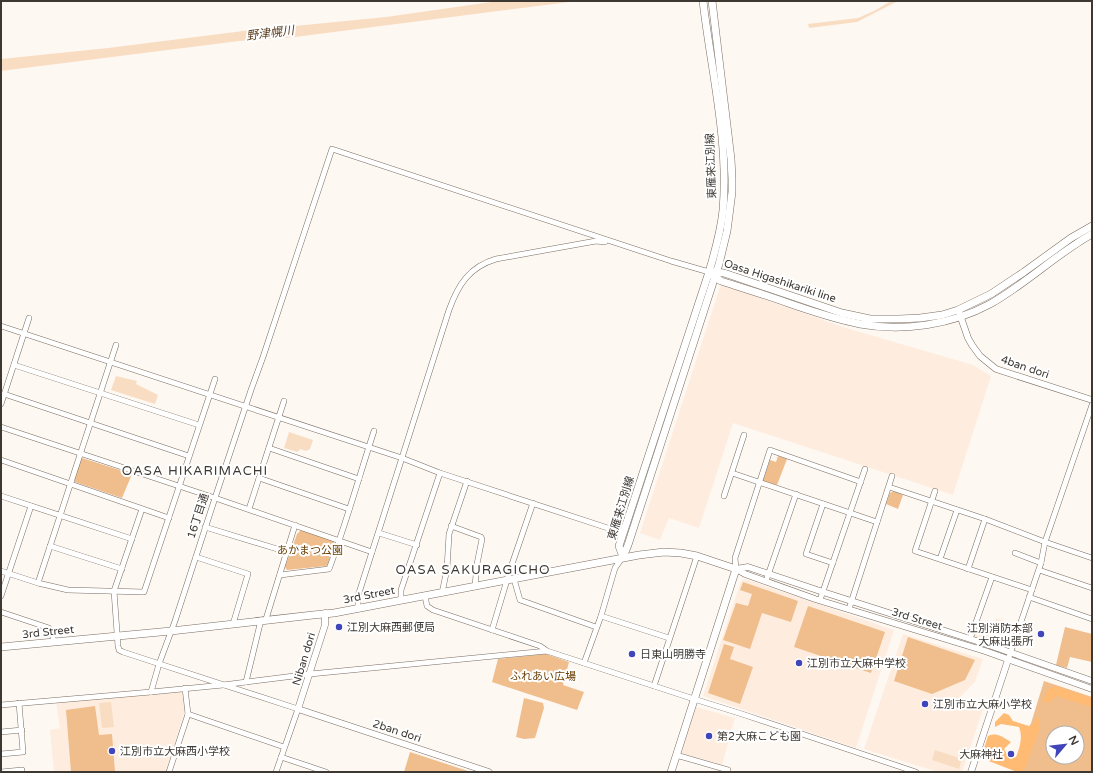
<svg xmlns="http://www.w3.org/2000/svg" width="1093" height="773" viewBox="0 0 1093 773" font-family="'Varela Round','Noto Sans JP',sans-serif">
<rect width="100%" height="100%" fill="#fef8f3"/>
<g fill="#feedde">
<polygon points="721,284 843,327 973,365 991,376 953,495 733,423 699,528 669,518 660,540 640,533"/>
<polygon points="745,579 894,630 856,748 703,696 741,581"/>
<polygon points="996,618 1016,625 1010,643 1006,647 973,636 978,624 993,629"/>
<polygon points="903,634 983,659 975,682 959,698 983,709 962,772 938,772 864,749"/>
<polygon points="183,690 185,710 166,772 54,772 50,730 60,728 56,702"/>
<polygon points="696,707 735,718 722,765 681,753"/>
</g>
<g fill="#f0bd8c" fill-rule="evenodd">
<polygon points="778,456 787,459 777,485 763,481 770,460 776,462"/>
<polygon points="82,458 132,474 122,498 75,482 74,478"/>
<polygon points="894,491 903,495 898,509 886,504 890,493"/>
<polygon points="301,530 333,540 334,543 328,564 326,566 287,570 285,567 297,534"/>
<polygon points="743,582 798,601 791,622 762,613 750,649 723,640 736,603 748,606 752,594 740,590"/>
<polygon points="808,606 885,632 871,673 794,647"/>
<polygon points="1065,627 1092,634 1092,662 1070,657 1067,668 1056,665"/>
<polygon points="908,637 975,660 965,680 932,694 894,681"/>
<polygon points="724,644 734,647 730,659 753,667 740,704 708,693"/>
<polygon points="546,654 569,662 563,685 584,692 577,710 492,682 498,659"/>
<path d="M1044,681L1092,697V772H1026L1017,769ZM1053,733H1077V757H1053Z"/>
<polygon points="524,698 543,703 544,708 535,738 524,739 516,737"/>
<polygon points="95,706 99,735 112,734 115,772 71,772 66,710"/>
<polygon points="410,752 471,772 404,772"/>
</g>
<g fill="#ffba73">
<polygon points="1055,686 1092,698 1092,707 1056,696 1049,703 1043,701 1048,689"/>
<path d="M1004,713L1009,715L1013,721L1029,726L1039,717V731L1025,768L1022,772H1017L981,758L988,736C998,732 1002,737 1011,742L1004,749L1010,759L1016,757C1020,747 1023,737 1019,727L1001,724L995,727V722Z"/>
</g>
<g fill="#f9ddc2">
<polygon points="498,1 577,1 295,37 239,41 1,71 1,59 108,48 243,31 386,17"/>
<polygon points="891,1 898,1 857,22 809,28 808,24 858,18 874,11"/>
<polygon points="116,376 137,381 136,384 158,395 155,404 111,390"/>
<polygon points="289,432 313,440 310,449 306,451 300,449 298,452 284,448"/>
<polygon points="111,702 114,727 102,728 99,703"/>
<polygon points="935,750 962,759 959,769 932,760"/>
</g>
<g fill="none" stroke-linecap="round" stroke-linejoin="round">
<defs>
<g id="minor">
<polyline points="1,326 402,458 440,473 623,533"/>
<polyline points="14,365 199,425"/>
<polyline points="4,394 189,456"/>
<polyline points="1,404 29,318"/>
<polyline points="1,427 215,498 372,552"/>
<polyline points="269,448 359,479"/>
<polyline points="1,460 169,518"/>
<polyline points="732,473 877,522"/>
<polyline points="259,478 349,509"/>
<polyline points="889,487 985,519 1045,542 1092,558"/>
<polyline points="935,491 915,551 1032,590"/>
<polyline points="1,496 132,539"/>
<polyline points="724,496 744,435"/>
<polyline points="823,504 806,554 833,563"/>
<polyline points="142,509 114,591 118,646 119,650 123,652 298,709 276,772"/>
<polyline points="249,509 284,401"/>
<polyline points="451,526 481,537 482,539 477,564 475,586"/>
<polyline points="205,527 287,552"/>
<polyline points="379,533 417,545"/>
<polyline points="50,546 122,569"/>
<polyline points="1015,553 1041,563"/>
<polyline points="196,557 248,574 233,624"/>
<polyline points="940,559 957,510"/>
<polyline points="736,569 735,558 770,450 861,482"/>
<polyline points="968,569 985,519"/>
<polyline points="1039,570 1092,588"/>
<polyline points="1,571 38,583 68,590 144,592 215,379"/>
<path d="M280,575L329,569C346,524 359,477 374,431"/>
<polyline points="514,579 520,600 596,627"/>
<polyline points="766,581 796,494"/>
<polyline points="38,583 116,345"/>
<polyline points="442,593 447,569 449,534 467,481"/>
<polyline points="1,596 31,506"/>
<polyline points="425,596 427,606 433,610 540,646 547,651"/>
<polyline points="1029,597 1092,619"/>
<polyline points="401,600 401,590 440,473"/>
<polyline points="820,600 865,469"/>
<path d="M358,609V596L449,310C458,285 469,267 496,259L596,241L605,242"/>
<polyline points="849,609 892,476"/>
<polyline points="1,612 49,628 52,633 54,642"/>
<polyline points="601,616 669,638"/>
<polyline points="266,619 295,525"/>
<polyline points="492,630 510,570 533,503"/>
<polyline points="970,639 992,577"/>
<polyline points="1008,660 1041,563 1045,542 1092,405"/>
<polyline points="584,663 601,616 615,568 622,558"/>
<polyline points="246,682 261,620"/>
<polyline points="654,686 697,556"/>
<polyline points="151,692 159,664 175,621 215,498 251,390 263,357 332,149 671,261 709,272"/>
<polyline points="1,705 151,692 223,685 310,674 547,651 694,699 742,714 916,772"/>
<polyline points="188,714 284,747"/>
<polyline points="1,732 22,730"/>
<polyline points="1,754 23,752 19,703"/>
<polyline points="676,755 728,770 728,772"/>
<polyline points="281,757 326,772"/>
<polyline points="1,772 22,770"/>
<polyline points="169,772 188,714 185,688"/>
</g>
<g id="tertiary">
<polyline points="959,312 968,338 972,345 980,356 996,369 1092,400"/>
<polyline points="736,569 745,574 815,599 985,651 1092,689"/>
<polyline points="736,569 748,567 823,592 986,644 1092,681"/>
<polyline points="325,613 325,625 298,709 489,772"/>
<polyline points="971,772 1008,660"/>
</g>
<g id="secondary">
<polyline points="713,272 724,273 842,313 870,319 899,319 920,318 942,315 958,310 991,294 1024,272 1071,238 1092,226"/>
<path d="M712,275L721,281C743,288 766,295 788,303C811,311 835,319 860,324C903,332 951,325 990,304C1026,284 1056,254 1092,234"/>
<polyline points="623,557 628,545 719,264 727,231 732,192 732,179 731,159 712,1"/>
<path d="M623,557L619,546L709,272C715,252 721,231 723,210C729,140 711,70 703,1"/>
<polyline points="1,647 171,631 313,615 334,613 639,555 664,552 681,553 697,556 736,569 671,772"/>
</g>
</defs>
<use href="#minor" stroke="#7a6d61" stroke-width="6"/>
<use href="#tertiary" stroke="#7a6d61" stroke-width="7"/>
<use href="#secondary" stroke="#7a6d61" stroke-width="8"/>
<use href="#minor" stroke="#fff" stroke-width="5"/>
<use href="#tertiary" stroke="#fff" stroke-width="6"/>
<use href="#secondary" stroke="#fff" stroke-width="7"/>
</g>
<g fill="#4145ba" stroke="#fff" stroke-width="1.5">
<circle cx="339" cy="627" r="4"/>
<circle cx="1041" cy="634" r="4"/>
<circle cx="632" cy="654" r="4"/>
<circle cx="799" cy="663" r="4"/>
<circle cx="925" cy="704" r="4"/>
<circle cx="709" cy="736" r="4"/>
<circle cx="112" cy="751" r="4"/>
<circle cx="1011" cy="754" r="4"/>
</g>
<g text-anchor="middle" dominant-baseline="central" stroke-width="4" stroke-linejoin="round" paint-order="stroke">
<g font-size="11" fill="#3e3833" stroke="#fff">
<text transform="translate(711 166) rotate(-92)">東雁来江別線</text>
<text transform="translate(780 281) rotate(18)">Oasa Higashikariki line</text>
<text transform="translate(1025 367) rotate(19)">4ban dori</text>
<text transform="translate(621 508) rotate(-73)">東雁来江別線</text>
<text transform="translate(198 516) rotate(-72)">16丁目通</text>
<text transform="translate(369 595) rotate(-11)">3rd Street</text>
<text transform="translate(917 619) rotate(17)">3rd Street</text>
<text transform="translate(48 632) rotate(-6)">3rd Street</text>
<text transform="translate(304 659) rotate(-73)">Niban dori</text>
<text transform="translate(397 731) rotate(18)">2ban dori</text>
</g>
<g font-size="11" fill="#6a3e03" stroke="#fff">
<text x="310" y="550">あかまつ公園</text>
<text x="543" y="676">ふれあい広場</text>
</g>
<g font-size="11" fill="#3e3833" stroke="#fff" text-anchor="start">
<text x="347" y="627">江別大麻西郵便局</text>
<text x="1033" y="628" text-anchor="end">江別消防本部<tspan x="1033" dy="13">大麻出張所</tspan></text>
<text x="640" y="654">日東山明勝寺</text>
<text x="807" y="663">江別市立大麻中学校</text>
<text x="933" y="704">江別市立大麻小学校</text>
<text x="717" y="736">第2大麻こども園</text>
<text x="120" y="751">江別市立大麻西小学校</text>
<text x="1003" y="754" text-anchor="end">大麻神社</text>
</g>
<g font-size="12" font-style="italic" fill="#583b1e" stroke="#fff">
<text transform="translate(270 33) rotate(-7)">野津幌川</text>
</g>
<g font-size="13" letter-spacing="1" fill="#3e3833" stroke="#fff">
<text x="195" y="471">OASA HIKARIMACHI</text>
<text x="473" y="570">OASA SAKURAGICHO</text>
</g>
</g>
<rect width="1093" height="773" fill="none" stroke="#3e3833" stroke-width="4"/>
<g transform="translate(1065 745) rotate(62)"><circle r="19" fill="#ffffff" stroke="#b2afad"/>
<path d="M0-3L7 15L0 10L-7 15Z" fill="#4145ba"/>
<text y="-6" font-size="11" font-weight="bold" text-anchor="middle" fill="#3e3833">N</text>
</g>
</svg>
